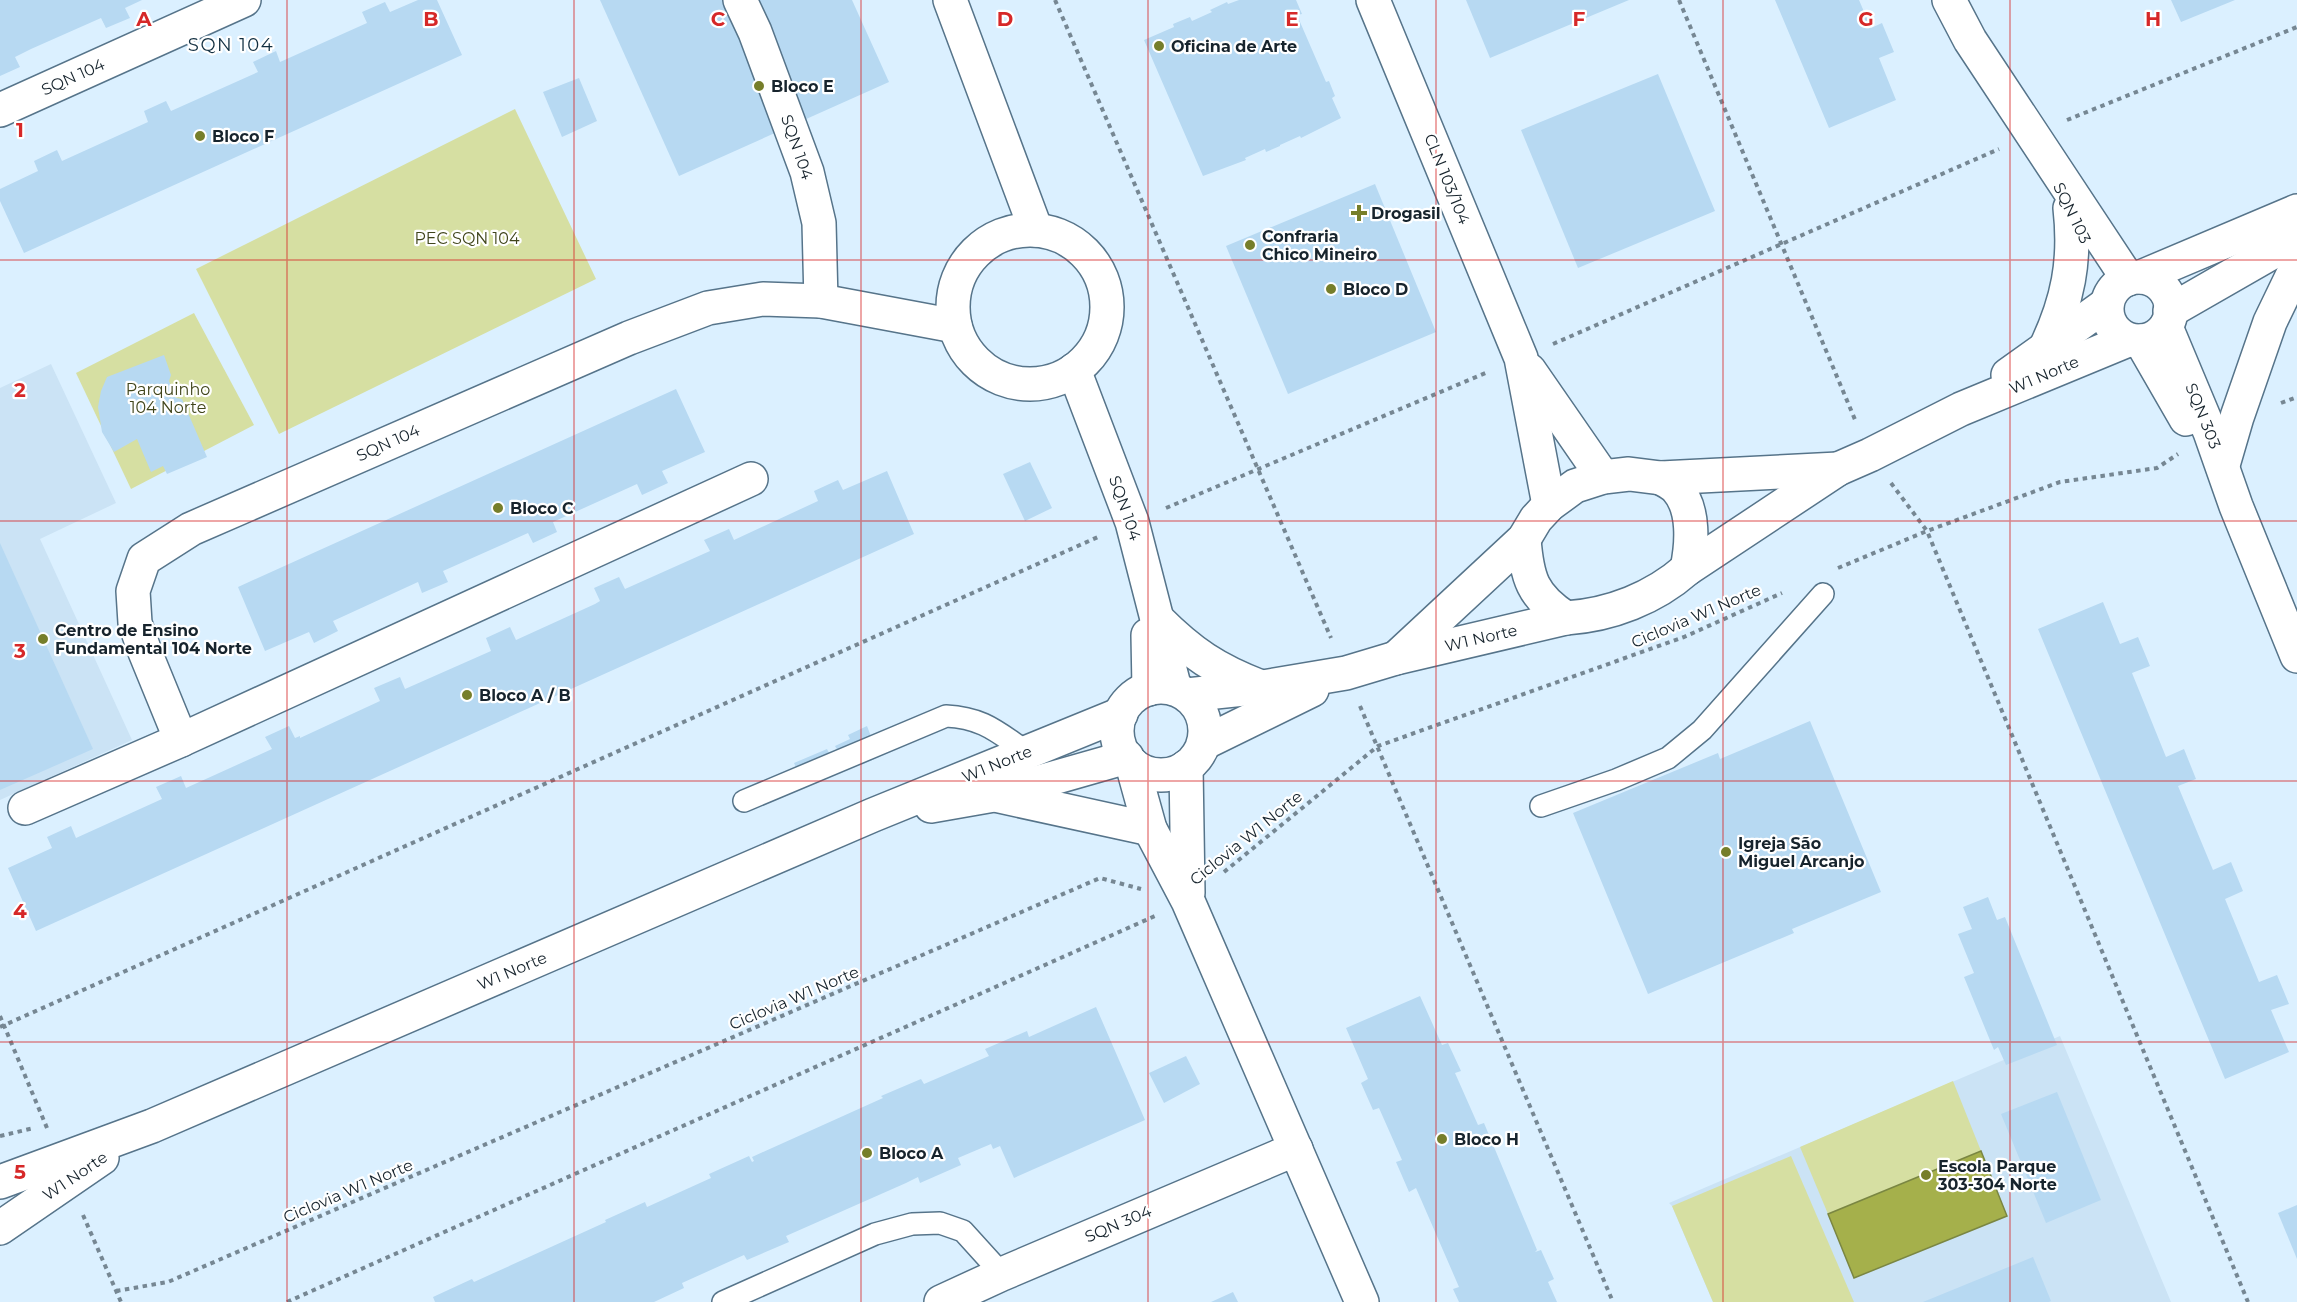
<svg xmlns="http://www.w3.org/2000/svg" width="2297" height="1302" viewBox="0 0 2297 1302" font-family="Montserrat,sans-serif">
<rect width="100%" height="100%" fill="#dbf0ff"/>
<g fill="#cbe3f5">
<polygon points="51,364 116,503 40,539 132,740 0,800 0,388"/>
<polygon points="2060,1036 2171,1302 1713,1302 1672,1206 1669,1203"/>
</g>
<g fill="#d6dfa2">
<polygon points="515,109 596,279 279,434 196,269"/>
<polygon points="194,313 254,425 131,489 76,373"/>
<polygon points="1953,1081 1981,1151 1828,1214 1800,1147"/>
<polygon points="1791,1156 1854,1302 1713,1302 1672,1206"/>
</g>
<polygon fill="#a5b04b" stroke="#7a8642" stroke-width="1.5" points="1981,1151 2007,1216 1854,1278 1828,1214"/>
<g fill="#b7d9f2">
<polygon points="0,0 142,0 125,8 130,18 106,28 101,18 31,49 15,57 20,67 0,76"/>
<polygon points="418,0 437,0 462,55 24,253 0,201 0,189 38,171 34,161 57,150 62,161 148,122 144,111 166,101 171,111 258,72 253,62 276,51 280,62 367,23 362,12 385,2 390,12"/>
<polygon points="600,0 852,0 889,82 679,176"/>
<polygon points="1239,0 1296,0 1302,14 1297,15 1326,82 1329,81 1335,96 1332,98 1341,118 1301,138 1300,136 1280,145 1280,146 1266,152 1265,149 1245,158 1246,160 1203,176 1144,40 1174,27 1173,24 1190,17 1192,21 1212,12 1210,10 1227,2 1228,4"/>
<polygon points="1466,0 1629,0 1490,58"/>
<polygon points="1775,0 1859,0 1871,28 1882,23 1894,52 1879,58 1896,100 1829,128"/>
<polygon points="2171,0 2235,0 2181,22"/>
<polygon points="1658,74 1715,211 1578,268 1521,130"/>
<polygon points="579,78 597,121 562,137 543,92"/>
<polygon points="1375,184 1436,332 1288,394 1226,246"/>
<polygon points="164,355 171,375 169,381 176,398 182,399 207,457 167,474 163,466 151,472 137,439 114,452 102,432 98,407 101,391 107,377"/>
<polygon points="676,389 705,452 662,471 668,483 642,495 637,484 553,522 557,532 533,543 528,533 497,547 443,571 448,582 422,593 418,582 333,621 338,631 314,643 309,632 265,651 238,587"/>
<polygon points="1030,462 1052,508 1025,521 1003,474"/>
<polygon points="887,471 914,534 36,931 8,868 52,848 47,837 71,826 76,838 162,799 156,787 181,776 186,788 272,749 265,737 289,726 295,738 300,736 300,738 380,701 374,688 400,677 405,689 491,651 486,638 510,627 516,640 595,604 600,601 594,588 619,577 625,589 710,551 704,540 729,529 734,540 818,501 814,491 838,480 843,490"/>
<polygon points="0,543 93,749 0,790"/>
<polygon points="2103,602 2120,644 2138,637 2150,666 2132,673 2166,757 2184,749 2196,779 2178,786 2213,870 2231,862 2243,891 2225,899 2259,982 2277,975 2289,1004 2271,1010 2289,1052 2225,1079 2038,629"/>
<polygon points="1810,721 1881,892 1792,929 1794,933 1648,994 1573,813 1718,753 1720,759"/>
<polygon points="867,726 879,757 861,765 859,760 804,785 794,763 827,749 831,757 839,753 835,746 850,739 848,735"/>
<polygon points="1988,897 1997,920 2005,917 2057,1045 2006,1065 1998,1047 1994,1050 1964,977 1974,973 1958,934 1972,929 1963,907"/>
<polygon points="1420,996 1442,1045 1448,1043 1461,1071 1455,1073 1478,1125 1484,1123 1537,1250 1535,1252 1541,1250 1554,1279 1548,1282 1557,1302 1459,1302 1453,1289 1459,1287 1416,1188 1409,1192 1396,1162 1402,1160 1379,1108 1373,1110 1361,1083 1368,1079 1346,1028"/>
<polygon points="1096,1007 1145,1120 1014,1178 1000,1146 993,1149 991,1144 958,1158 961,1165 920,1183 918,1177 906,1183 786,1236 789,1242 747,1260 744,1255 682,1283 684,1288 654,1302 435,1302 433,1297 472,1279 474,1282 606,1222 605,1220 645,1202 647,1207 711,1178 709,1174 749,1156 752,1162 754,1161 752,1157 883,1098 881,1096 921,1079 924,1084 989,1056 985,1049 1027,1031 1029,1037"/>
<polygon points="1186,1056 1200,1084 1164,1103 1149,1073"/>
<polygon points="2057,1092 2101,1200 2046,1223 2001,1114"/>
<polygon points="2297,1205 2297,1259 2278,1213"/>
<polygon points="2033,1257 2051,1301 2049,1302 1923,1302"/>
<polygon points="1233,1292 1238,1302 1211,1302"/>
</g>
<g fill="none" stroke-linecap="round" stroke-linejoin="round">
<defs>
<g id="service">
<path d="M744,801L946,716C984,718 997,732 1027,752"/>
<polyline points="1541,806 1616,780 1668,758 1702,730 1823,594"/>
<polyline points="723,1302 875,1234 912,1224 940,1223 963,1231 1002,1274"/>
</g>
<g id="minor">
<polyline points="740,0 755,32 807,172 819,223 821,301"/>
<polyline points="950,0 1036,230"/>
<polyline points="1949,0 1970,40 2128,279"/>
<polyline points="0,110 244,0"/>
<circle cx="1030" cy="307" r="77"/>
<polyline points="2166,327 2210,432 2236,506 2297,656"/>
<polyline points="2141,341 2186,419"/>
<polyline points="1074,370 1132,522 1175,689"/>
<polyline points="751,479 181,740 145,652 135,623 133,591 144,559 191,529 629,338 708,308 763,299 821,301 955,326"/>
<polyline points="1148,635 1149,689"/>
<polyline points="1132,764 1150,829 1188,901 1362,1302"/>
<polyline points="1186,767 1188,893"/>
<polyline points="25,808 181,740"/>
<polyline points="941,1302 1002,1274 1296,1149"/>
</g>
<g id="tertiary">
<polyline points="1373,0 1521,358 1549,505"/>
<polyline points="2141,277 2297,211"/>
<circle cx="2139" cy="309" r="32"/>
<polyline points="2170,311 2297,238"/>
<path d="M2045,349C2068,301 2076,261 2070,208"/>
<polyline points="1529,370 1603,477"/>
<polyline points="2008,375 2107,304"/>
<polyline points="2223,465 2237,417 2270,322 2297,266"/>
<path d="M1661,478C1666,481 1673,484 1677,489C1695,509 1692,545 1687,569"/>
<path d="M1524,539C1527,578 1532,596 1566,618"/>
<path d="M1157,619C1191,653 1216,670 1261,687"/>
<polyline points="1396,658 1524,539 1536,519 1549,505 1575,486 1603,477 1629,474 1661,478 1838,469"/>
<circle cx="1161" cy="731" r="44"/>
<path d="M1187,695L1263,687L1346,673L1396,658L1566,618C1611,615 1654,598 1687,569L1838,469L1870,455L1961,409L2128,340"/>
<polyline points="1204,743 1312,690"/>
<polyline points="999,796 1150,829"/>
<polyline points="931,806 994,795 1127,757"/>
<polyline points="0,1182 152,1126 873,815 1121,714"/>
<polyline points="0,1228 102,1158"/>
</g>
</defs>
<use href="#service" stroke="#56748a" stroke-width="24"/>
<use href="#minor" stroke="#56748a" stroke-width="36"/>
<use href="#tertiary" stroke="#56748a" stroke-width="36"/>
<g stroke="#768793" stroke-width="4" stroke-dasharray="4.5 4.5" stroke-linecap="butt">
<polyline points="1055,0 1331,638"/>
<polyline points="1679,0 1856,422"/>
<polyline points="2067,120 2297,27"/>
<polyline points="1553,344 1999,149"/>
<polyline points="2281,403 2297,397"/>
<polyline points="1891,483 1927,531 2248,1302"/>
<polyline points="1166,508 1488,372"/>
<polyline points="1838,568 1927,531 2060,482 2157,468 2178,454"/>
<polyline points="1360,706 1613,1302"/>
<polyline points="1224,872 1378,746 1684,637 1782,593"/>
<polyline points="0,1016 47,1128"/>
<polyline points="0,1027 1098,537"/>
<polyline points="0,1136 34,1128"/>
<polyline points="83,1215 121,1302"/>
<polyline points="116,1291 168,1282 1100,878 1141,889"/>
<polyline points="287,1302 1155,916"/>
</g>
<use href="#service" stroke="#fff" stroke-width="21"/>
<use href="#minor" stroke="#fff" stroke-width="33"/>
<use href="#tertiary" stroke="#fff" stroke-width="33"/>
</g>
<path fill="none" stroke="#d62828" stroke-width="1.5" stroke-opacity="0.55" d="M287,0V1302M574,0V1302M861,0V1302M1148,0V1302M1436,0V1302M1723,0V1302M2010,0V1302M0,260H2297M0,521H2297M0,781H2297M0,1042H2297"/>
<g fill="#767e2a" stroke="#fff" stroke-width="2">
<circle cx="1159" cy="46" r="6"/>
<circle cx="759" cy="86" r="6"/>
<circle cx="200" cy="136" r="6"/>
<path d="M1356 204h6v6h6v6h-6v6h-6v-6h-6v-6h6z"/>
<circle cx="1250" cy="245" r="6"/>
<circle cx="1331" cy="289" r="6"/>
<circle cx="498" cy="508" r="6"/>
<circle cx="43" cy="639" r="6"/>
<circle cx="467" cy="695" r="6"/>
<circle cx="1726" cy="852" r="6"/>
<circle cx="1442" cy="1139" r="6"/>
<circle cx="867" cy="1153" r="6"/>
<circle cx="1926" cy="1175" r="6"/>
</g>
<g text-anchor="middle" dominant-baseline="central" stroke-width="4.5" stroke-linejoin="round" paint-order="stroke">
<g font-size="16" font-weight="bold" fill="#17242d" stroke="#fff" text-anchor="start">
<text x="1171" y="46">Oficina de Arte</text>
<text x="771" y="86">Bloco E</text>
<text x="212" y="136">Bloco F</text>
<text x="1371" y="213">Drogasil</text>
<text x="1262" y="236">Confraria<tspan x="1262" dy="18">Chico Mineiro</tspan></text>
<text x="1343" y="289">Bloco D</text>
<text x="510" y="508">Bloco C</text>
<text x="55" y="630">Centro de Ensino<tspan x="55" dy="18">Fundamental 104 Norte</tspan></text>
<text x="479" y="695">Bloco A / B</text>
<text x="1738" y="843">Igreja São<tspan x="1738" dy="18">Miguel Arcanjo</tspan></text>
<text x="1454" y="1139">Bloco H</text>
<text x="879" y="1153">Bloco A</text>
<text x="1938" y="1166">Escola Parque<tspan x="1938" dy="18">303-304 Norte</tspan></text>
</g>
<g font-size="16" fill="#17242d" stroke="#fff">
<text transform="translate(73 77) rotate(-24)">SQN 104</text>
<text transform="translate(797 147) rotate(71)">SQN 104</text>
<text transform="translate(1447 179) rotate(68)">CLN 103/104</text>
<text transform="translate(2072 213) rotate(64)">SQN 103</text>
<text transform="translate(2044 375) rotate(-23)">W1 Norte</text>
<text transform="translate(2203 416) rotate(68)">SQN 303</text>
<text transform="translate(388 443) rotate(-24)">SQN 104</text>
<text transform="translate(1125 508) rotate(71)">SQN 104</text>
<text transform="translate(1696 616) rotate(-23)">Ciclovia W1 Norte</text>
<text transform="translate(1481 638) rotate(-13)">W1 Norte</text>
<text transform="translate(997 764) rotate(-22)">W1 Norte</text>
<text transform="translate(1246 838) rotate(-39)">Ciclovia W1 Norte</text>
<text transform="translate(512 971) rotate(-23)">W1 Norte</text>
<text transform="translate(794 998) rotate(-23)">Ciclovia W1 Norte</text>
<text transform="translate(75 1176) rotate(-34)">W1 Norte</text>
<text transform="translate(348 1191) rotate(-23)">Ciclovia W1 Norte</text>
<text transform="translate(1118 1224) rotate(-23)">SQN 304</text>
</g>
<g font-size="16" fill="#40451b" stroke="#fff">
<text x="467" y="238">PEC SQN 104</text>
<text x="168" y="389">Parquinho<tspan x="168" dy="18">104 Norte</tspan></text>
</g>
<g font-size="18" letter-spacing="1.5" fill="#102e40" stroke="#fff">
<text x="231" y="45">SQN 104</text>
</g>
</g>
<g font-size="20" text-anchor="middle" font-weight="bold" fill="#d62828" stroke="#fff" stroke-width="4.5" stroke-linejoin="round" paint-order="stroke">
<text x="144" y="26">A</text>
<text x="431" y="26">B</text>
<text x="718" y="26">C</text>
<text x="1005" y="26">D</text>
<text x="1292" y="26">E</text>
<text x="1579" y="26">F</text>
<text x="1866" y="26">G</text>
<text x="2153" y="26">H</text>
<text x="20" y="137">1</text>
<text x="20" y="397">2</text>
<text x="20" y="658">3</text>
<text x="20" y="918">4</text>
<text x="20" y="1179">5</text>
</g>
</svg>
